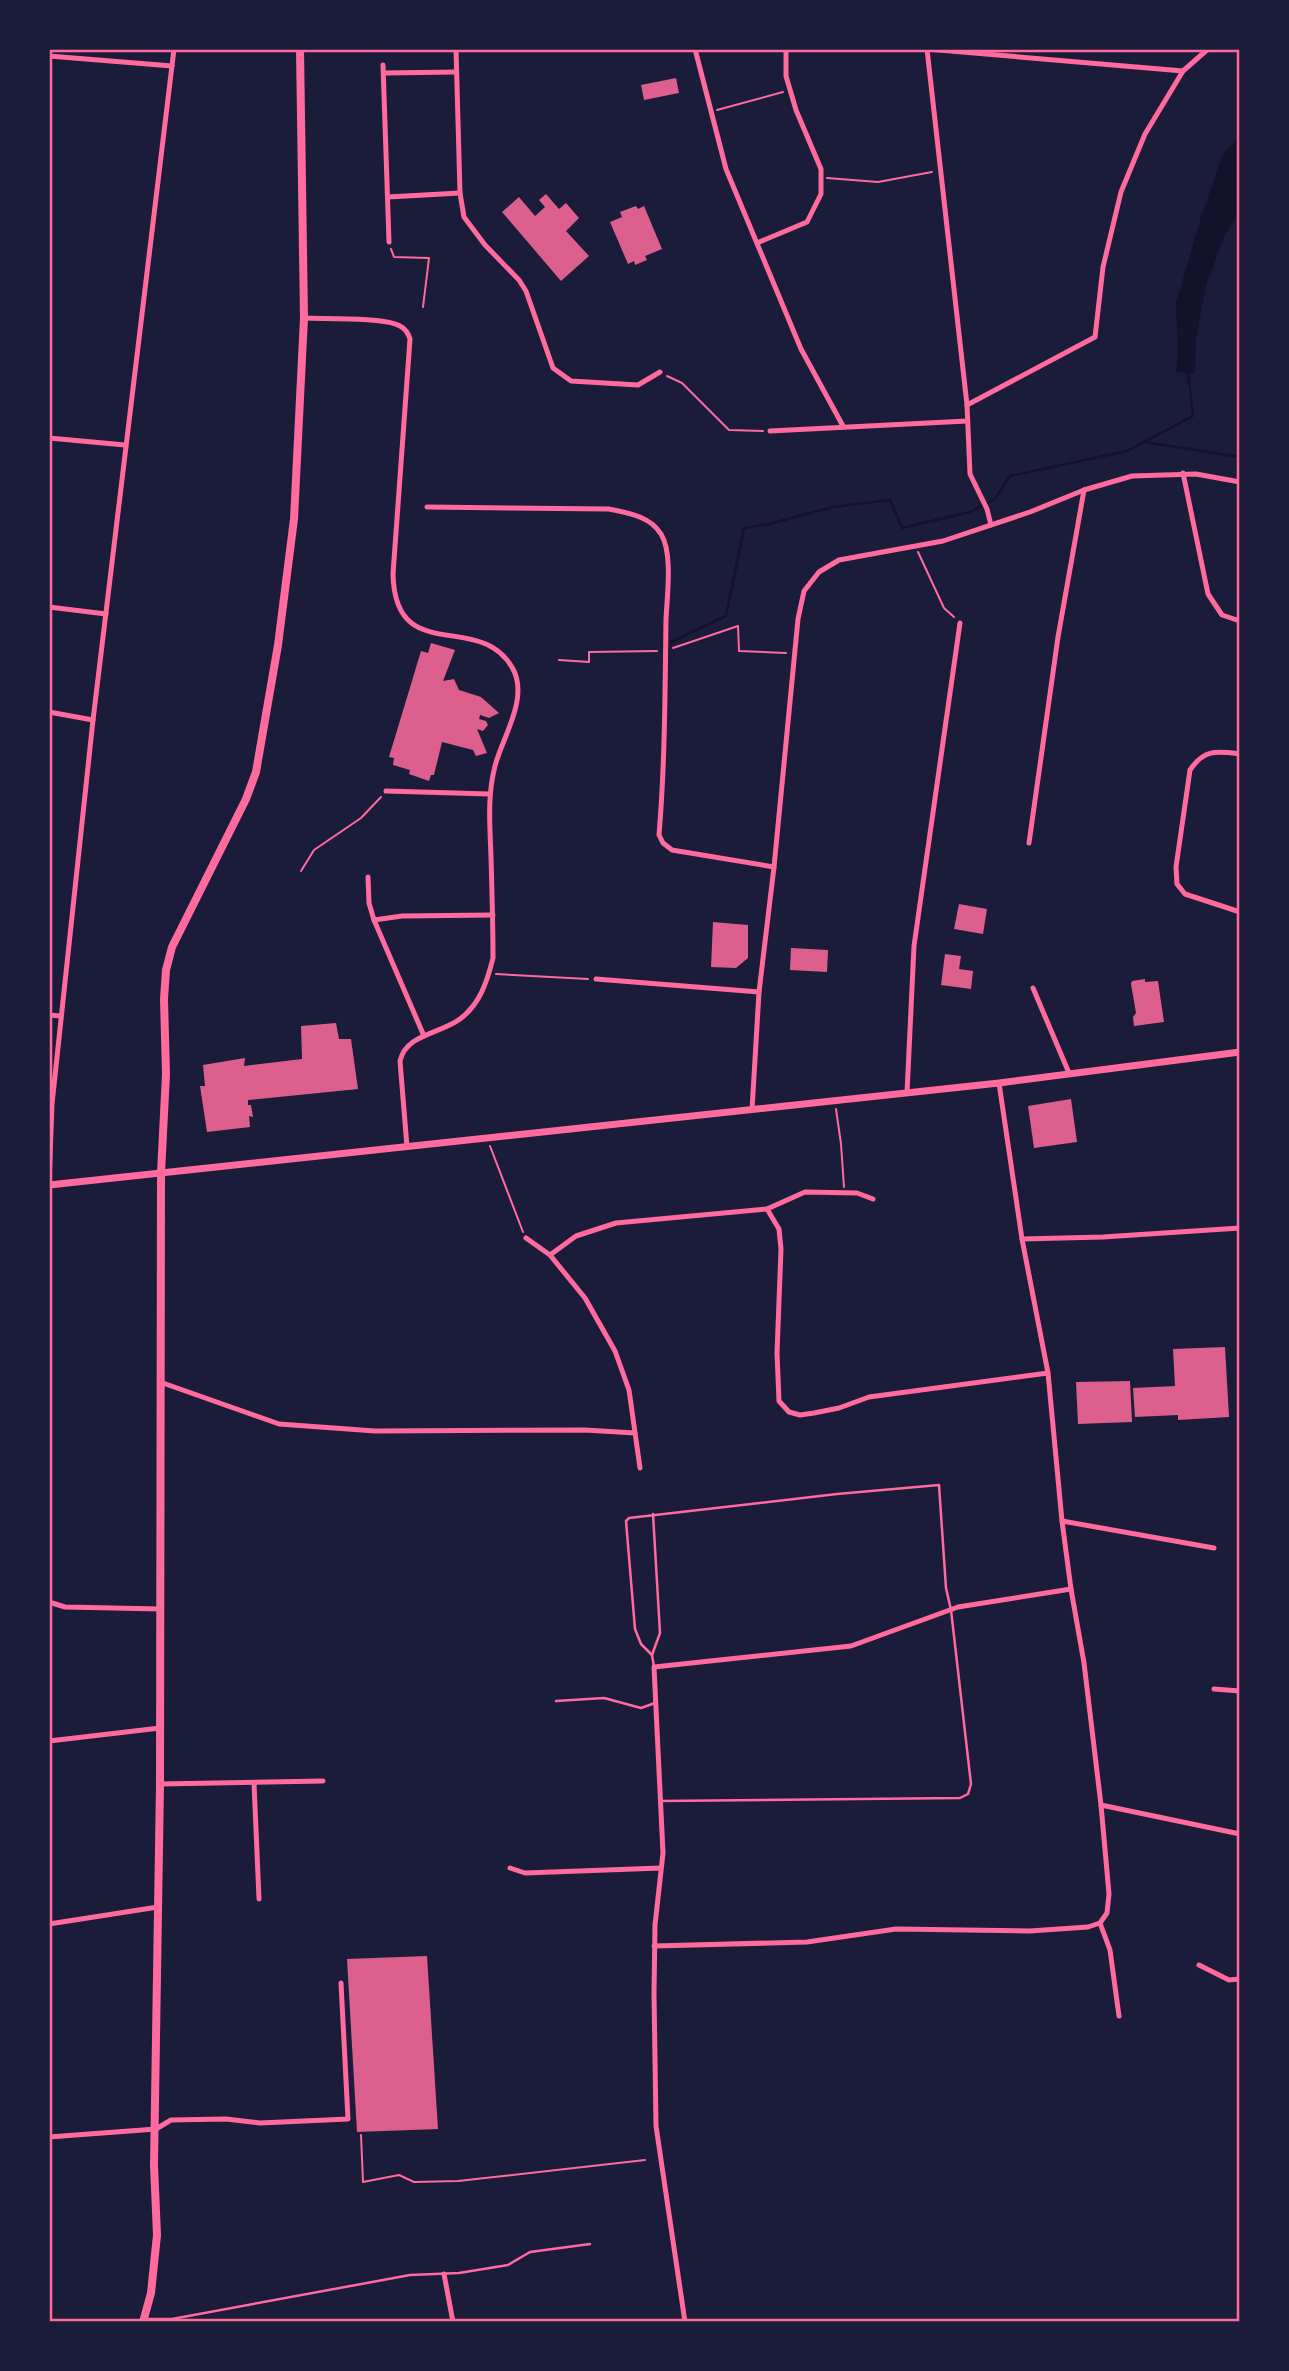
<svg xmlns="http://www.w3.org/2000/svg" width="1289" height="2371" viewBox="0 0 1289 2371" font-family="'Roboto Serif',serif">
<rect width="100%" height="100%" fill="#1b1b3a"/>
<polygon fill="#12122b" points="1240,136 1240,210 1224,237 1206,285 1196,339 1195,373 1176,372 1178,356 1176,303 1202,214 1223,154"/>
<g fill="none" stroke-linecap="round" stroke-linejoin="round">
<g stroke="#12122b" stroke-width="2.5">
<polyline points="1144,442 1240,457"/>
<polyline points="671,642 726,616 744,528 769,524 833,507 890,500 902,528 970,512 995,499 1010,476 1127,451 1193,416 1188,372"/>
</g>
</g>
<g fill="#dd5f8e">
<polygon points="676,78 679,93 644,100 641,85"/>
<polygon points="546,194 559,209 566,203 579,218 566,231 589,256 561,281 502,212 519,197 535,216 545,207 539,200"/>
<polygon points="636,206 638,209 644,206 662,249 645,256 647,260 635,265 634,261 628,264 610,222 622,217 620,212"/>
<polygon points="431,643 455,650 443,681 454,679 459,690 481,697 499,713 489,718 480,715 479,719 486,721 488,725 483,731 477,729 487,753 476,756 473,750 442,742 434,775 431,775 429,781 409,774 410,770 393,765 394,758 389,757 421,651 428,653"/>
<polygon points="959,904 987,909 983,934 954,929"/>
<polygon points="713,922 748,925 748,958 736,968 711,967"/>
<polygon points="791,948 828,950 827,972 790,970"/>
<polygon points="945,954 961,956 959,969 973,971 971,989 941,985"/>
<polygon points="1145,979 1145,982 1158,981 1164,1022 1134,1026 1133,1017 1136,1013 1131,984 1132,981"/>
<polygon points="336,1023 339,1039 351,1039 358,1089 248,1100 248,1105 251,1105 253,1117 249,1116 250,1127 207,1132 200,1086 205,1086 203,1065 245,1058 244,1066 302,1059 301,1026"/>
<polygon points="1071,1099 1077,1142 1034,1148 1028,1106"/>
<polygon points="1225,1347 1229,1417 1178,1420 1178,1415 1135,1417 1133,1388 1175,1386 1173,1349"/>
<polygon points="1130,1381 1132,1422 1078,1424 1076,1382"/>
<polygon points="427,1956 438,2129 357,2132 347,1959"/>
</g>
<g fill="none" stroke-linecap="round" stroke-linejoin="round">
<g stroke="#ff6b9d" stroke-width="2">
<polyline points="717,110 783,92"/>
<polyline points="827,178 878,182 932,172"/>
<polyline points="391,249 394,257 429,258 423,307"/>
<polyline points="667,376 682,383 729,430 763,431"/>
<polyline points="918,552 944,608 954,617"/>
<polyline points="673,648 738,626 739,651 786,653"/>
<polyline points="559,660 589,662 589,652 657,651"/>
<polyline points="301,871 314,850 361,818 381,797"/>
<polyline points="496,974 588,979"/>
<polyline points="836,1109 841,1144 844,1187"/>
<polyline points="490,1146 523,1232"/>
<polyline points="361,2135 363,2182 399,2175 414,2182 458,2181 645,2160"/>
</g>
<g stroke="#ff6b9d" stroke-width="2.5">
<polyline points="653,1514 660,1633 652,1655 654,1667"/>
<polyline points="652,1655 641,1644 635,1629 626,1521 629,1518 837,1494 939,1485 946,1588 951,1610 971,1784 968,1794 960,1798 660,1801"/>
<polyline points="556,1701 604,1698 641,1708 655,1703"/>
<polyline points="147,2319 172,2319 410,2275 459,2273 508,2265 530,2252 590,2244"/>
</g>
<g stroke="#ff6b9d" stroke-width="5">
<polyline points="456,49 460,193 464,217 485,245 519,280 526,291 553,368 571,381 638,385 660,372"/>
<polyline points="695,49 726,169 801,349 843,426"/>
<polyline points="49,56 172,66"/>
<polyline points="383,65 389,242"/>
<polyline points="384,73 456,72"/>
<polyline points="388,197 460,193"/>
<polyline points="757,243 807,222 821,194 821,169 796,110 786,76 786,49"/>
<path d="M304,318C324,319 385,317 400,326C406,329 408,333 410,339L393,574C395,668 481,609 513,669C529,699 502,738 495,766C487,797 490,826 491,857C492,891 493,924 493,958C487,982 480,1004 460,1019C440,1034 406,1034 400,1061L407,1147"/>
<polyline points="967,405 1095,337 1103,267 1121,192 1145,134 1183,71 1208,49"/>
<polyline points="770,431 967,421"/>
<polyline points="49,438 125,445"/>
<polyline points="1183,473 1208,594 1222,615 1240,621"/>
<path d="M427,507L609,509C628,513 650,516 661,534C673,553 667,597 666,619C665,691 665,764 659,835L663,843L672,850L774,867"/>
<polyline points="991,525 987,509 970,474 967,405 927,49 1183,71"/>
<polyline points="49,607 106,614"/>
<polyline points="49,712 93,720"/>
<path d="M1240,754C1216,751 1204,749 1190,770L1176,867L1177,884L1185,894L1240,912"/>
<polyline points="386,791 489,794"/>
<polyline points="1029,843 1058,637 1084,490"/>
<polyline points="368,877 369,903 374,920 424,1036"/>
<polyline points="374,920 402,916 493,915"/>
<polyline points="596,979 759,992"/>
<polyline points="1033,988 1069,1073"/>
<polyline points="49,1015 61,1016"/>
<polyline points="907,1093 914,946 960,623"/>
<polyline points="752,1110 759,992 774,867 798,619 804,591 819,572 839,560 943,541 1030,512 1084,490 1132,476 1196,474 1240,482"/>
<polyline points="49,1185 52,1104 93,720 174,49"/>
<polyline points="767,1209 779,1229 781,1249 777,1353 779,1401 789,1412 800,1415 814,1413 839,1408 869,1397 1048,1373"/>
<polyline points="526,1238 550,1255 585,1298 615,1351 629,1390 640,1468"/>
<polyline points="1022,1239 1103,1237 1240,1228"/>
<polyline points="550,1255 576,1236 616,1223 767,1209 805,1192 857,1193 873,1199"/>
<polyline points="160,1382 279,1424 375,1431 585,1430 635,1433"/>
<polyline points="1062,1521 1214,1548"/>
<polyline points="49,1602 65,1607 161,1609"/>
<polyline points="1214,1689 1240,1691"/>
<polyline points="49,1741 160,1728"/>
<polyline points="254,1783 259,1899"/>
<polyline points="160,1784 323,1781"/>
<polyline points="1101,1805 1240,1834"/>
<polyline points="510,1868 525,1873 661,1868"/>
<polyline points="1100,1923 1110,1950 1119,2016"/>
<polyline points="49,1924 158,1907"/>
<polyline points="654,1946 807,1942 896,1929 1030,1931 1088,1927 1100,1923 1107,1913 1109,1894 1101,1805 1084,1663 1071,1589 1062,1521 1048,1373 1022,1239 999,1083"/>
<polyline points="1199,1965 1229,1980 1240,1979"/>
<polyline points="49,2137 156,2129 171,2120 226,2119 260,2123 348,2119 341,1983"/>
<polyline points="444,2274 453,2322"/>
<polyline points="685,2322 656,2126 654,1993 655,1925 663,1853 654,1667 851,1646 958,1607 1071,1589"/>
</g>
<polyline stroke="#ff6b9d" stroke-width="7" points="49,1185 999,1083 1240,1052"/>
<polyline stroke="#ff6b9d" stroke-width="8" points="143,2322 151,2293 157,2235 154,2165 160,1784 161,1173 166,1074 164,999 166,970 172,947 246,799 256,772 278,645 294,519 304,318 300,49"/>
</g>
<rect width="1289" height="2371" fill="none" stroke="#1b1b3a" stroke-width="102"/>
<rect x="51" y="51" width="1187" height="2269" fill="none" stroke="#ff6b9d" stroke-width="2.5"/>
</svg>
